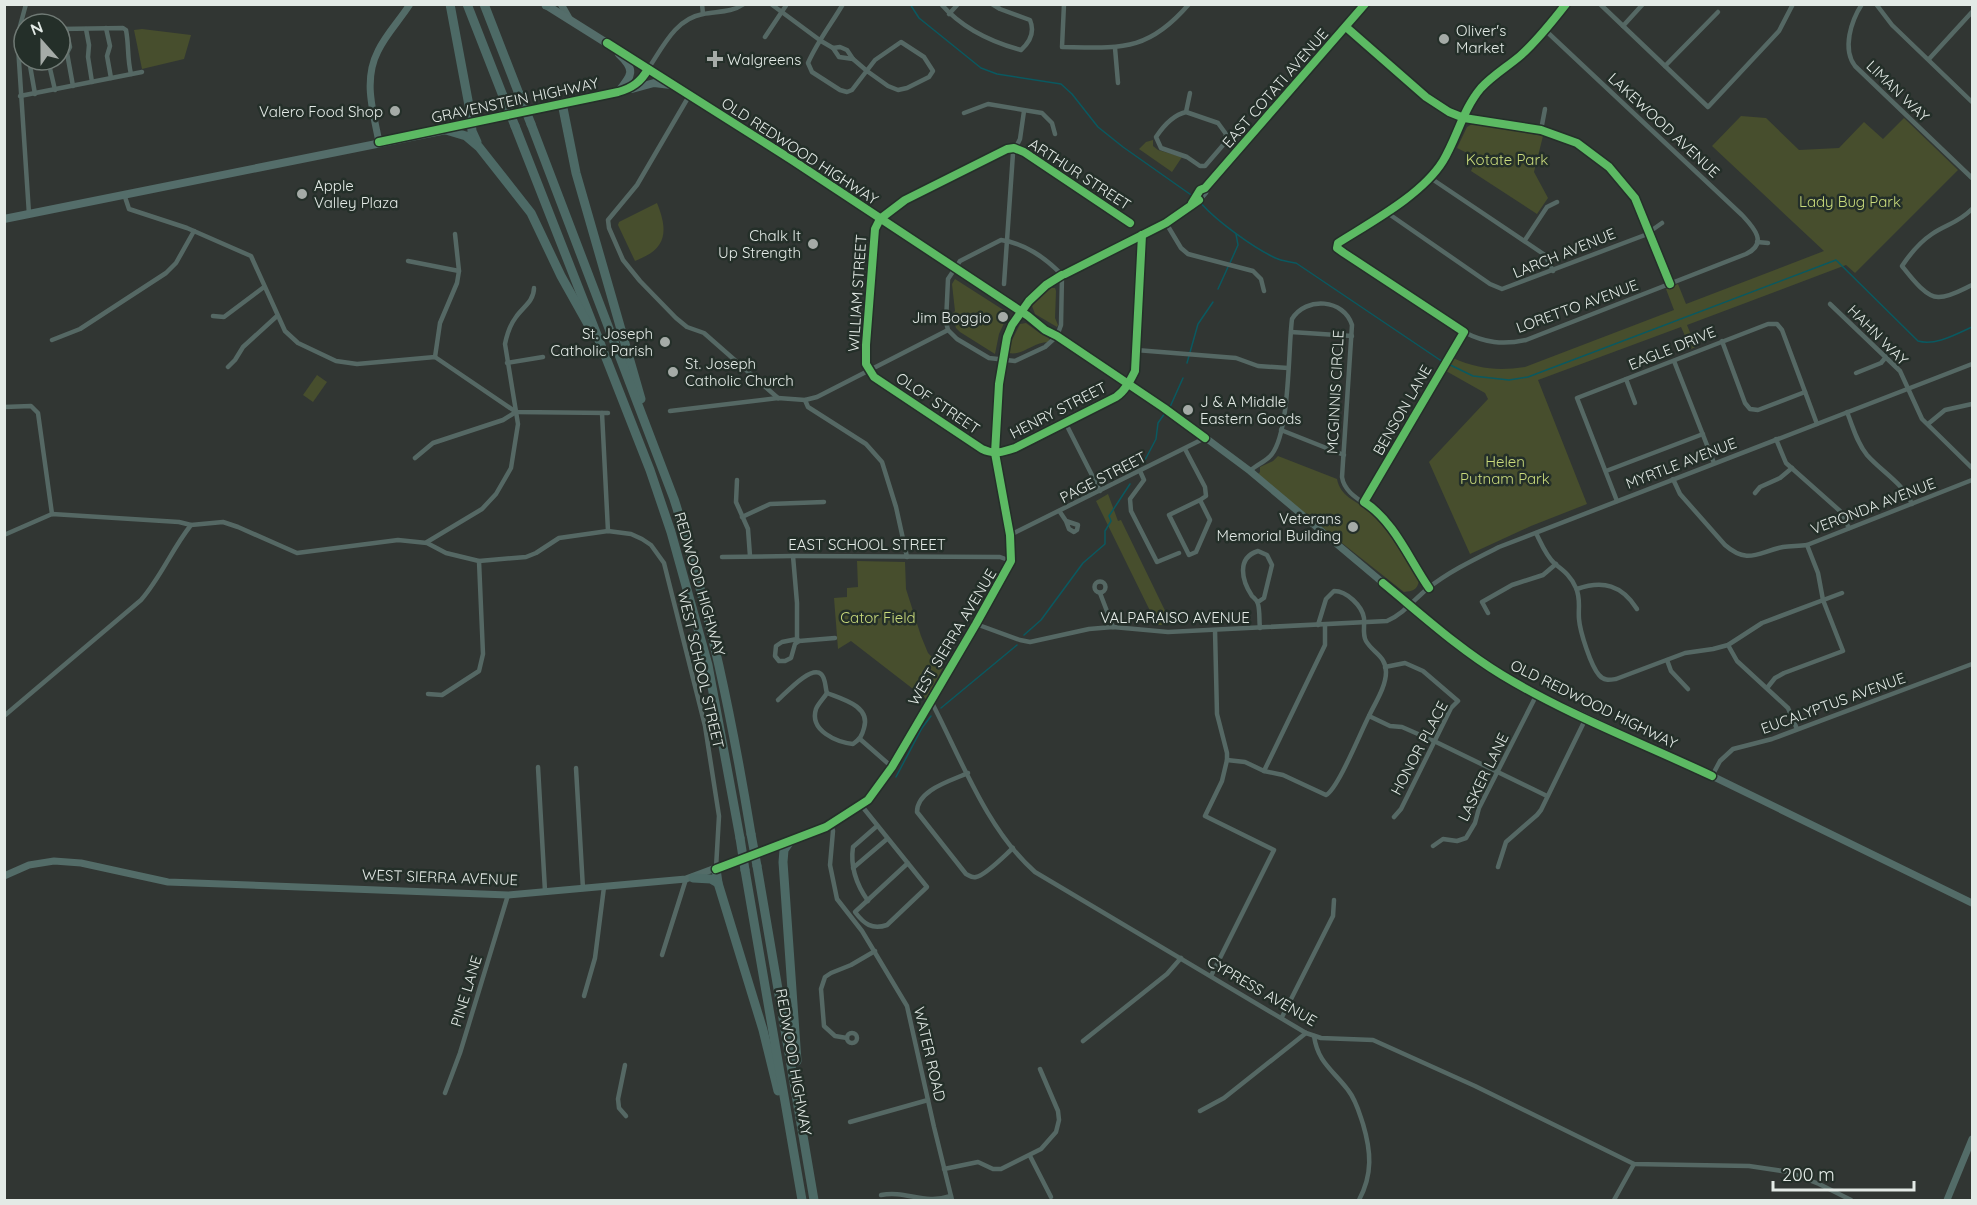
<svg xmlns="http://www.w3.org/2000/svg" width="1977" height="1205" viewBox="0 0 1977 1205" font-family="Quicksand,sans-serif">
<rect width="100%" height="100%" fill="#313633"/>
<g fill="#474e2d">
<polygon points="142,29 191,35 184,59 142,69 134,30"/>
<path d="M1741,116L1766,118L1799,150L1839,148L1864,122L1883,139L1904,118L1958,170L1855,273L1846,265L1687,325L1696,347L1691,349L1681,327L1538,380L1587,504L1531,526L1470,554L1429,462L1488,399L1485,393L1446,371L1453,358C1478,369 1498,371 1525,367L1674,310L1666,289L1678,284L1686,304L1824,251L1712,146Z"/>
<polygon points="1474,123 1543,136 1534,172 1548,198 1537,214 1471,171 1477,158 1457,148 1467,127"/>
<polygon points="1153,140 1153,146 1158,150 1182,157 1172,172 1139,149 1146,142"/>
<path d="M657,203C669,233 666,249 635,261L618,225L619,222Z"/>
<polygon points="955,279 1005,311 1006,319 999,334 995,354 960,332 956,328 952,314 955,311 952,284"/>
<polygon points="1051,288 1055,288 1056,291 1055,318 1058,325 1057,327 1035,314 1032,306"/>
<path d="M1026,323L1041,334H1046L1050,340L1048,342C1034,342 1022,356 1009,353L1011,342L1020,324Z"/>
<polygon points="317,375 327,382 313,402 303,395"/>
<path d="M1278,456L1337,479C1341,499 1359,501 1372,514C1391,533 1404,558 1419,581C1417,590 1413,591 1404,592L1304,513L1258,474L1260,472V467L1273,461Z"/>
<polygon points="1108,494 1118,521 1121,520 1172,625 1157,625 1096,501"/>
<polygon points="857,561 905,562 906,589 921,636 928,653 943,668 926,699 851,641 838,649 834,598 847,597 847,588 858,587"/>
</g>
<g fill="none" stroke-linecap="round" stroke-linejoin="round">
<g stroke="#0a5960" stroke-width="1.5">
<polyline points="910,4 919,18 981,68 997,74 1061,84 1072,94 1098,127 1123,147 1194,197"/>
<path d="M1200,202C1215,220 1256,250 1278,259C1283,261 1290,262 1296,263L1440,360L1473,376L1509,380L1528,377L1836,260L1918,341C1936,346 1956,334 1972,327"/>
<polyline points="1230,263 1238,245 1236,234"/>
<polyline points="1218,289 1228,267"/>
<polyline points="1187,363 1198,324 1213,302"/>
<polyline points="1170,407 1183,378"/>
<polyline points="1145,460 1156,439 1158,423 1165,413"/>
<polyline points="1024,635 1041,620 1083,563 1105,544 1105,531 1111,521 1109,516 1130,484"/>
<polyline points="941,708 1017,645"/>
<polyline points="896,777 922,728 931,716"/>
</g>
<g stroke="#556864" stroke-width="4.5">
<polyline points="26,4 19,30 18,46 29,214"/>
<polyline points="702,4 703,14"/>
<path d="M771,4L821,41L833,48L840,47L847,50L853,59L867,71L888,86L898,90L907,88L929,77L933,71L924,57L901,42L875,60L852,90L847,92L840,90L812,72L808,63C817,42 832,23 843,4"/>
<path d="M941,4C962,28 991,42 1021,50C1030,42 1035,32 1030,20L1000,9L992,4"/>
<path d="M1064,4L1062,47C1121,48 1148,52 1189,4"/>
<polyline points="1600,4 1708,107 1779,31 1793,4"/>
<path d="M1862,4C1851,21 1842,49 1855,66L1972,178"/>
<polyline points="1876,4 1892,25 1972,102"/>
<polyline points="949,14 958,4"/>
<polyline points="1623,26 1643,4"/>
<polyline points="1346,27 1426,97 1449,112 1464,118 1541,130 1577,143 1609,167 1635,198 1670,284"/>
<polyline points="106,28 110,46 107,56 111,78"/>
<path d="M60,29L123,28L126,30C129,45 127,58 131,74"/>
<polyline points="66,29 70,47 67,53 73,86"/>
<polyline points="86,29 89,45 88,57 92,82"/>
<path d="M1545,30L1742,215C1753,227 1769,243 1746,254L1526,340C1503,345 1485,343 1464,332L1344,253L1337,248L1338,243C1371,222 1422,195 1443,161C1457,138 1463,109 1481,88C1493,75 1507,67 1520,56C1537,41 1552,22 1566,4"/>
<polyline points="765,37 787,4"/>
<polyline points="833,48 839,57 853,59"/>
<polyline points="1115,48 1118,83"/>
<polyline points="1929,59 1972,12"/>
<polyline points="29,60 35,94"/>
<polyline points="48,60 55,90"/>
<polyline points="1665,66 1718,12"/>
<path d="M648,69C663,47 675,19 703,14C717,11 731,13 744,4"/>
<polyline points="20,96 142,72"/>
<polyline points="689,96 637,185 608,220 609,228 623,260 640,281 676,318 687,327 704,333 778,398"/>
<path d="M1186,112L1218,123L1226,134L1224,144L1205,166H1200L1187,157L1161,148L1156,137C1164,125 1173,115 1186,112Z"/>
<polyline points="1186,112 1190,93"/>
<polyline points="964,113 988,104 1042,113 1052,123 1055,134"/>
<polyline points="1541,130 1545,109"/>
<polyline points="1429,177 1545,255 1553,271"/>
<polyline points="124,194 129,209 187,228 251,256 285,331 298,343 336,361 357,364 435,357 516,412 608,413"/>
<path d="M1972,209C1958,223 1947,224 1932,234C1920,242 1910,254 1902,266C1910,276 1926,298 1939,297C1950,297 1963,289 1972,285"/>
<polyline points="1386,212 1490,284 1502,289 1645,235 1662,223"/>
<path d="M1130,223L1024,152L1014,148L1007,149L905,200L880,219L875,229L866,345V364L874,377L982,449C994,455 1003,452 1015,448L1116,397C1125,391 1130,381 1135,371L1142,235"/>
<polyline points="1166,223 1181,248 1188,254 1253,271 1261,279 1264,291"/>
<path d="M1001,240C1024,243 1046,258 1062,275L1061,325L1057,336L1045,347L1015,361L989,358L957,339L948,330L946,322L948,279L960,261Z"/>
<polyline points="1525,240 1547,207 1557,202"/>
<polyline points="1757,242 1768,243"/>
<polyline points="408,261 459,271"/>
<polyline points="1004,284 1013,153 1020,139 1024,111"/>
<polyline points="1830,304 1900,371 1922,419 1972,468"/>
<polyline points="213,316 224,317 264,287"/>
<polyline points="1291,332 1352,336"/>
<polyline points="52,340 80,329 166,273 176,263 194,231"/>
<polyline points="1722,341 1745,403 1750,409 1758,410 1805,392"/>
<polyline points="1136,350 1236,358 1258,366 1288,368"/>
<polyline points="435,357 440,323 457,283 459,271 455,234"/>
<polyline points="1674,361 1714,463"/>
<polyline points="507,363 543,357"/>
<polyline points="228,367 235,360 243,347 277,316"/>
<polyline points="1856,373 1881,363 1886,357"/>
<polyline points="1626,379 1635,403"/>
<polyline points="805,400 808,407 866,444 882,462 896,507 907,557"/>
<polyline points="4,407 31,406 38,413 52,514"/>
<polyline points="670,411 778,398 805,400 817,397 948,330"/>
<path d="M1847,412C1853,427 1857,443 1867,455C1882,472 1903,483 1912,504"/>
<polyline points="602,413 608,531"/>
<polyline points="1065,422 1100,491"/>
<polyline points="1928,424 1945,410 1972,404"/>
<polyline points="1281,430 1344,455"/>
<polyline points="1776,439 1786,463 1840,511 1849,528"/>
<polyline points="1185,449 1205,487 1206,496 1200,500 1210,520 1196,552 1189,555 1169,515 1200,500"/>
<polyline points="415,458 433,443 503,420 516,412"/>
<polyline points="1140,471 1144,480 1130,499 1131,511 1157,562 1179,553"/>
<path d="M1250,471C1256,465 1267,461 1272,454C1290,430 1288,351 1292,319C1306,296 1344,299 1352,325L1342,477C1345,497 1369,503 1382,517L1429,588"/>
<polyline points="1606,471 1703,434"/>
<path d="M1673,479L1680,494L1725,545C1748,565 1758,552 1783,547C1791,546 1799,546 1807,545L1972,480"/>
<polyline points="737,480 736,502 748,529 750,556"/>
<polyline points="1755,493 1760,487 1780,478 1792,468"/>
<polyline points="1617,501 1577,398 1768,324 1777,324 1782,330 1817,424"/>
<polyline points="1364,502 1464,332"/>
<polyline points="1060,512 1066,521 1078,525 1077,530 1074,532 1069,529 1066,521"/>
<polyline points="742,517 770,504 824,502"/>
<path d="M1536,533C1541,543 1546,556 1555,564C1564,571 1571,576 1576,588C1581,599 1578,608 1579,619C1580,632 1591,666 1599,675C1604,681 1609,680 1616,679L1685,653L1713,649L1728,645L1762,623L1842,593"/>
<polyline points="4,535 52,514 179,522 191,525"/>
<polyline points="1010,535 1205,438"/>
<path d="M427,542L482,509L496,494L511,468L518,424L505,344C507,334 510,325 516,317C523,307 534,301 534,288"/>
<polyline points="793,556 797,603 797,639 782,642 776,646 775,656 779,661 785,661 791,658 795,644 799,641"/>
<polyline points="722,557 793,556 1000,557 1011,561"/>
<circle cx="1100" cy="587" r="5.5"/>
<path d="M1577,589C1603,580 1622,585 1637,609"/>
<polyline points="1100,593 1113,627"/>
<path d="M1258,602L1264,598L1272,565L1267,555L1258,551C1236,558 1242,581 1252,596C1255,599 1257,600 1258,604C1260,611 1259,621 1260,628"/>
<polyline points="1488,613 1482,602 1512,585 1543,575 1556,564"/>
<path d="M976,624L1020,640L1030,642L1089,629L1113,627L1168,632L1387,621C1403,614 1414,600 1427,589C1448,572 1475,559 1499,547L1972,364"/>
<path d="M1318,625L1326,599L1334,591C1347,591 1362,606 1364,618C1365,625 1362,634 1366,641C1373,653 1386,656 1386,672C1386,687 1375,703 1369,716"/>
<polyline points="797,639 799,641 835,638"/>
<polyline points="1728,645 1737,661 1788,708 1797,729"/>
<polyline points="1667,660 1671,671 1688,689"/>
<polyline points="1385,667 1405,663 1423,671 1458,701 1451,708 1401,809 1394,817"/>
<polyline points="1767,688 1775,678 1784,673 1843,651 1823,600 1818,573 1807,545"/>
<path d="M827,693C842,699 871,706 864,728C862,736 860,739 853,744C837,742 809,731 816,709C818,704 824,698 827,693Z"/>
<polyline points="428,694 442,695 479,671 483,654 479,561"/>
<path d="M930,699C960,756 986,829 1035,872L1306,1033L1321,1038L1373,1040L1475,1086L1634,1164L1749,1166L1789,1172L1819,1184L1851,1200"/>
<path d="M778,700C786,693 811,665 821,674C826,678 825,688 827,693"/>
<path d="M4,716L141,600C161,577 172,549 191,525L223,522L238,527L297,553L398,540L427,543L446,553L479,561L526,557L536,553L559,538L608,531L631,534L642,539L651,545L664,563L705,726L719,816L716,868"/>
<polyline points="860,739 892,767"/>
<path d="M1227,760L1245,762L1264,771L1283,775L1326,795C1338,789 1361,731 1369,716L1390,726L1402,727L1434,741L1547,796"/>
<polyline points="538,767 545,891"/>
<polyline points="576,768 583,889"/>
<polyline points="1264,771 1325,645 1325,625"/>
<path d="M968,773C950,781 917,790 917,812L966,874C970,876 972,878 976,877C986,875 1005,855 1013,848"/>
<polyline points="1712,776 1720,761 1733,749 1772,739 1972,664"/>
<path d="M861,805L927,887L887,925C872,930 864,924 855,912L908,863"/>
<polyline points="831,825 833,831 830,865 837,899 862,931 907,1006 934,1127 952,1200"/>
<polyline points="1433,846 1443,839 1457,841 1466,838 1475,823 1479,808 1537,694"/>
<polyline points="1498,867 1506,842 1537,815 1541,810 1586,718"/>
<polyline points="853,868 887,839"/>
<path d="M868,901C856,884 850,867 853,847L877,826"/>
<polyline points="662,955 686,879"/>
<polyline points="1211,976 1274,850 1205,816 1222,781 1227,760 1227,753 1217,714 1215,630"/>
<polyline points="584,996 595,958 604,887"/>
<polyline points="1282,1017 1333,916 1334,900"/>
<circle cx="852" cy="1038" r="5"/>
<path d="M1314,1036C1318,1063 1333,1070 1348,1090C1356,1100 1359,1112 1363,1124C1371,1151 1373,1174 1359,1200"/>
<polyline points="847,1038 835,1036 824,1026 821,989 825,977 831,973 851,965 875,951"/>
<polyline points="1083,1041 1167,974 1181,958"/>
<polyline points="625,1065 618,1099 619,1108 626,1116"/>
<polyline points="445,1093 460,1053 508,895"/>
<polyline points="1200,1111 1224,1098 1306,1033"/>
<polyline points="850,1122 928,1100"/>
<polyline points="1030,1156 1051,1197"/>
<polyline points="944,1169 978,1162 993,1169 1001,1169 1041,1149 1056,1132 1059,1120 1058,1111 1040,1069"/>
<path d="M881,1195C906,1190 924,1205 951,1196"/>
<polyline points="1614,1200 1634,1164"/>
</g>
<g stroke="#536c68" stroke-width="7">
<polyline points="561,4 570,20"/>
<polyline points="648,69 671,85 792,160 1028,316 1045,330 1057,336 1171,412 1250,471 1464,651 1503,676 1562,706 1712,776 1972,903"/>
<path d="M379,142C373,111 363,80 378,51C386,34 400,20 410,4"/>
<polyline points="1192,203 1200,190 1205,188 1365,4"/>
<path d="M4,876L29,865L54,861L81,863L168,882L508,895L686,879L831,825L868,800L892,767L1011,561C1013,524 999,489 995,453C994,435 997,416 998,399C1001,353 1007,316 1045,285C1058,275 1075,269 1089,262C1122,245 1183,220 1205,192V188"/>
<polyline points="1947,1200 1972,1139"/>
</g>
<g stroke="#546d6a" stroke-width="8">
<polyline points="632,89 654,83 671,85"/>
<path d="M619,91C632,75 636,70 619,54"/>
<path d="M4,219L446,130L485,119L618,92C632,88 641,82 648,69L546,5"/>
</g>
<g stroke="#4d6a66" stroke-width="9">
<polyline points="450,4 470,111 472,131 477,142"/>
<polyline points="467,4 503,96"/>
<polyline points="484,4 519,94"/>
<polyline points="546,4 546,5"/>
<polyline points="562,103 576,173 641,399"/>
<path d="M531,124L674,499C710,611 732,719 751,834"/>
<polyline points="515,126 650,470 671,532 708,665 740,838"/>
<polyline points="446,130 466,136 479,147 531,213 561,276 589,326"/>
<polyline points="790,841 784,850 783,862 797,1061"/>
<polyline points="757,866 814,1200"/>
<polyline points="716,869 718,883 763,1030 778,1091"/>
<polyline points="745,870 802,1200"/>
<polyline points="693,878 711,879 718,883"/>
</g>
<g stroke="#4d6a66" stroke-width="9">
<polyline points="519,94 531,124"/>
<polyline points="503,96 515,126"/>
<polyline points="751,834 757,866"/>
<polyline points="740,838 745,870"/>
</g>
<defs>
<g id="cycleway">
<polyline points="1346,27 1426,97 1449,112 1464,118 1541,130 1577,143 1609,167 1635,198 1670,284"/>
<polyline points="607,43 792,160 1028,316 1045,330 1057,336 1164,408 1205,438"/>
<path d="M379,142L618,92C632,88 641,82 648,69"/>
<polyline points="1192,203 1200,190 1205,188 1365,4"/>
<path d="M1130,223L1024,152L1014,148L1007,149L905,200L880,219L875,229L866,345V364L874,377L982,449C994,455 1003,452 1015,448L1116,397C1125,391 1130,381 1135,371L1142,235"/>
<polyline points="1065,274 1166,223 1199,200"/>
<path d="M1383,583C1422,615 1459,649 1502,675C1568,715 1642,743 1712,776"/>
<path d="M1429,588C1409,559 1394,521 1364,502L1464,332L1344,253L1337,248L1338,243C1371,222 1422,195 1443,161C1457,138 1463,109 1481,88C1493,75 1507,67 1520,56C1537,41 1552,22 1566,4"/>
<polyline points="716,869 826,827 868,800 892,767 976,624 1011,561 1010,535 995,453 999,384 1007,337 1012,325 1029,301 1046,285 1062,275"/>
</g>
</defs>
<use href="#cycleway" stroke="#242f29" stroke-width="11"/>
<use href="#cycleway" stroke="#5cba63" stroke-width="8"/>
</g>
<g fill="#a5aba7" stroke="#242f29" stroke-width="2">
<circle cx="1444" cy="39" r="6"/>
<path d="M712 50h6v6h6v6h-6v6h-6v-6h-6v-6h6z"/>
<circle cx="395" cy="111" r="6"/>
<circle cx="302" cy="194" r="6"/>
<circle cx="813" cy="244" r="6"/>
<circle cx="1003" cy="317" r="6"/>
<circle cx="665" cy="342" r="6"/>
<circle cx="673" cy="372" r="6"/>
<circle cx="1188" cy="410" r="6"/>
<circle cx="1353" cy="527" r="6"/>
</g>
<g text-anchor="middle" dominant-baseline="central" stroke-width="5" stroke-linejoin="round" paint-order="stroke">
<g font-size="15" fill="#e3eae6" stroke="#242f29" text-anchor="start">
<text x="1456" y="30">Oliver's<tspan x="1456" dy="17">Market</tspan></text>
<text x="727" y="59">Walgreens</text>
<text x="383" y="111" text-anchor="end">Valero Food Shop</text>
<text x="314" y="185">Apple<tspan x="314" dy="17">Valley Plaza</tspan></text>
<text x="801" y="235" text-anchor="end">Chalk It<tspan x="801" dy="17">Up Strength</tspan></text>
<text x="991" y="317" text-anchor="end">Jim Boggio</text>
<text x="653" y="333" text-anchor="end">St. Joseph<tspan x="653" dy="17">Catholic Parish</tspan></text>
<text x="685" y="363">St. Joseph<tspan x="685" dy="17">Catholic Church</tspan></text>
<text x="1200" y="401">J &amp; A Middle<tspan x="1200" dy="17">Eastern Goods</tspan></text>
<text x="1341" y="518" text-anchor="end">Veterans<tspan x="1341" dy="17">Memorial Building</tspan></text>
</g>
<g font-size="15" fill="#e3eae6" stroke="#242f29">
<text transform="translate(1275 88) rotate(-49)">EAST COTATI AVENUE</text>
<text transform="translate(1898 91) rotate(44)">LIMAN WAY</text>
<text transform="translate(515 100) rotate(-12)">GRAVENSTEIN HIGHWAY</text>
<text transform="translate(1664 125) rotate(43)">LAKEWOOD AVENUE</text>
<text transform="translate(800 151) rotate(33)">OLD REDWOOD HIGHWAY</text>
<text transform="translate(1080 174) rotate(33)">ARTHUR STREET</text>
<text transform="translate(1564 253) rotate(-22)">LARCH AVENUE</text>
<text transform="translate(857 293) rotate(-86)">WILLIAM STREET</text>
<text transform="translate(1577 306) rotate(-20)">LORETTO AVENUE</text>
<text transform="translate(1878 335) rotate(45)">HAHN WAY</text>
<text transform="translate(1672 348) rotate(-22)">EAGLE DRIVE</text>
<text transform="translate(1335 392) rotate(-87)">MCGINNIS CIRCLE</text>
<text transform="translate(938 403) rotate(34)">OLOF STREET</text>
<text transform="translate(1058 410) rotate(-27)">HENRY STREET</text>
<text transform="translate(1402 410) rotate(-60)">BENSON LANE</text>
<text transform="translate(1681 463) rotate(-21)">MYRTLE AVENUE</text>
<text transform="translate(1103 477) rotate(-27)">PAGE STREET</text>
<text transform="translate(1873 506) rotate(-21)">VERONDA AVENUE</text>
<text x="867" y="544">EAST SCHOOL STREET</text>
<text transform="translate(700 584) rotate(74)">REDWOOD HIGHWAY</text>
<text x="1175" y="617">VALPARAISO AVENUE</text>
<text transform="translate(952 637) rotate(-59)">WEST SIERRA AVENUE</text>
<text transform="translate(701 669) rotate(77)">WEST SCHOOL STREET</text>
<text transform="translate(1833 703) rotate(-20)">EUCALYPTUS AVENUE</text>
<text transform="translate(1594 704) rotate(26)">OLD REDWOOD HIGHWAY</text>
<text transform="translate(1419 748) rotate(-62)">HONOR PLACE</text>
<text transform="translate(1483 777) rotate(-64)">LASKER LANE</text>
<text transform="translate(440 877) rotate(2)">WEST SIERRA AVENUE</text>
<text transform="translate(466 991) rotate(-73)">PINE LANE</text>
<text transform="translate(1262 991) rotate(30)">CYPRESS AVENUE</text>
<text transform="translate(930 1054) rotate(77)">WATER ROAD</text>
<text transform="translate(794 1062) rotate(80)">REDWOOD HIGHWAY</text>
</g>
<g font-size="15" fill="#cadb7c" stroke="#242f29">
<text x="1507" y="159">Kotate Park</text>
<text x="1850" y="201">Lady Bug Park</text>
<text x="1505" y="461">Helen<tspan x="1505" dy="17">Putnam Park</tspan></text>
<text x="878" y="617">Cator Field</text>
</g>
</g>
<rect width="1977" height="1205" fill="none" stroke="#e3eae6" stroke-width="12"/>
<g transform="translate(42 42) rotate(339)"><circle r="28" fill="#242f29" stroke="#707a75" stroke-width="1.5"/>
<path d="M0-4.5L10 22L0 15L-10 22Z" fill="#a5aba7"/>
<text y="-9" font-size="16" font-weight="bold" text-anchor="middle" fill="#e3eae6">N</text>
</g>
<path d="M1773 1181v9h141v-9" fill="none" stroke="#e3eae6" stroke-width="3"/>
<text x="1782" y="1181" font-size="18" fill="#e3eae6" stroke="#242f29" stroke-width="4.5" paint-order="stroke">200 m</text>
</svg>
